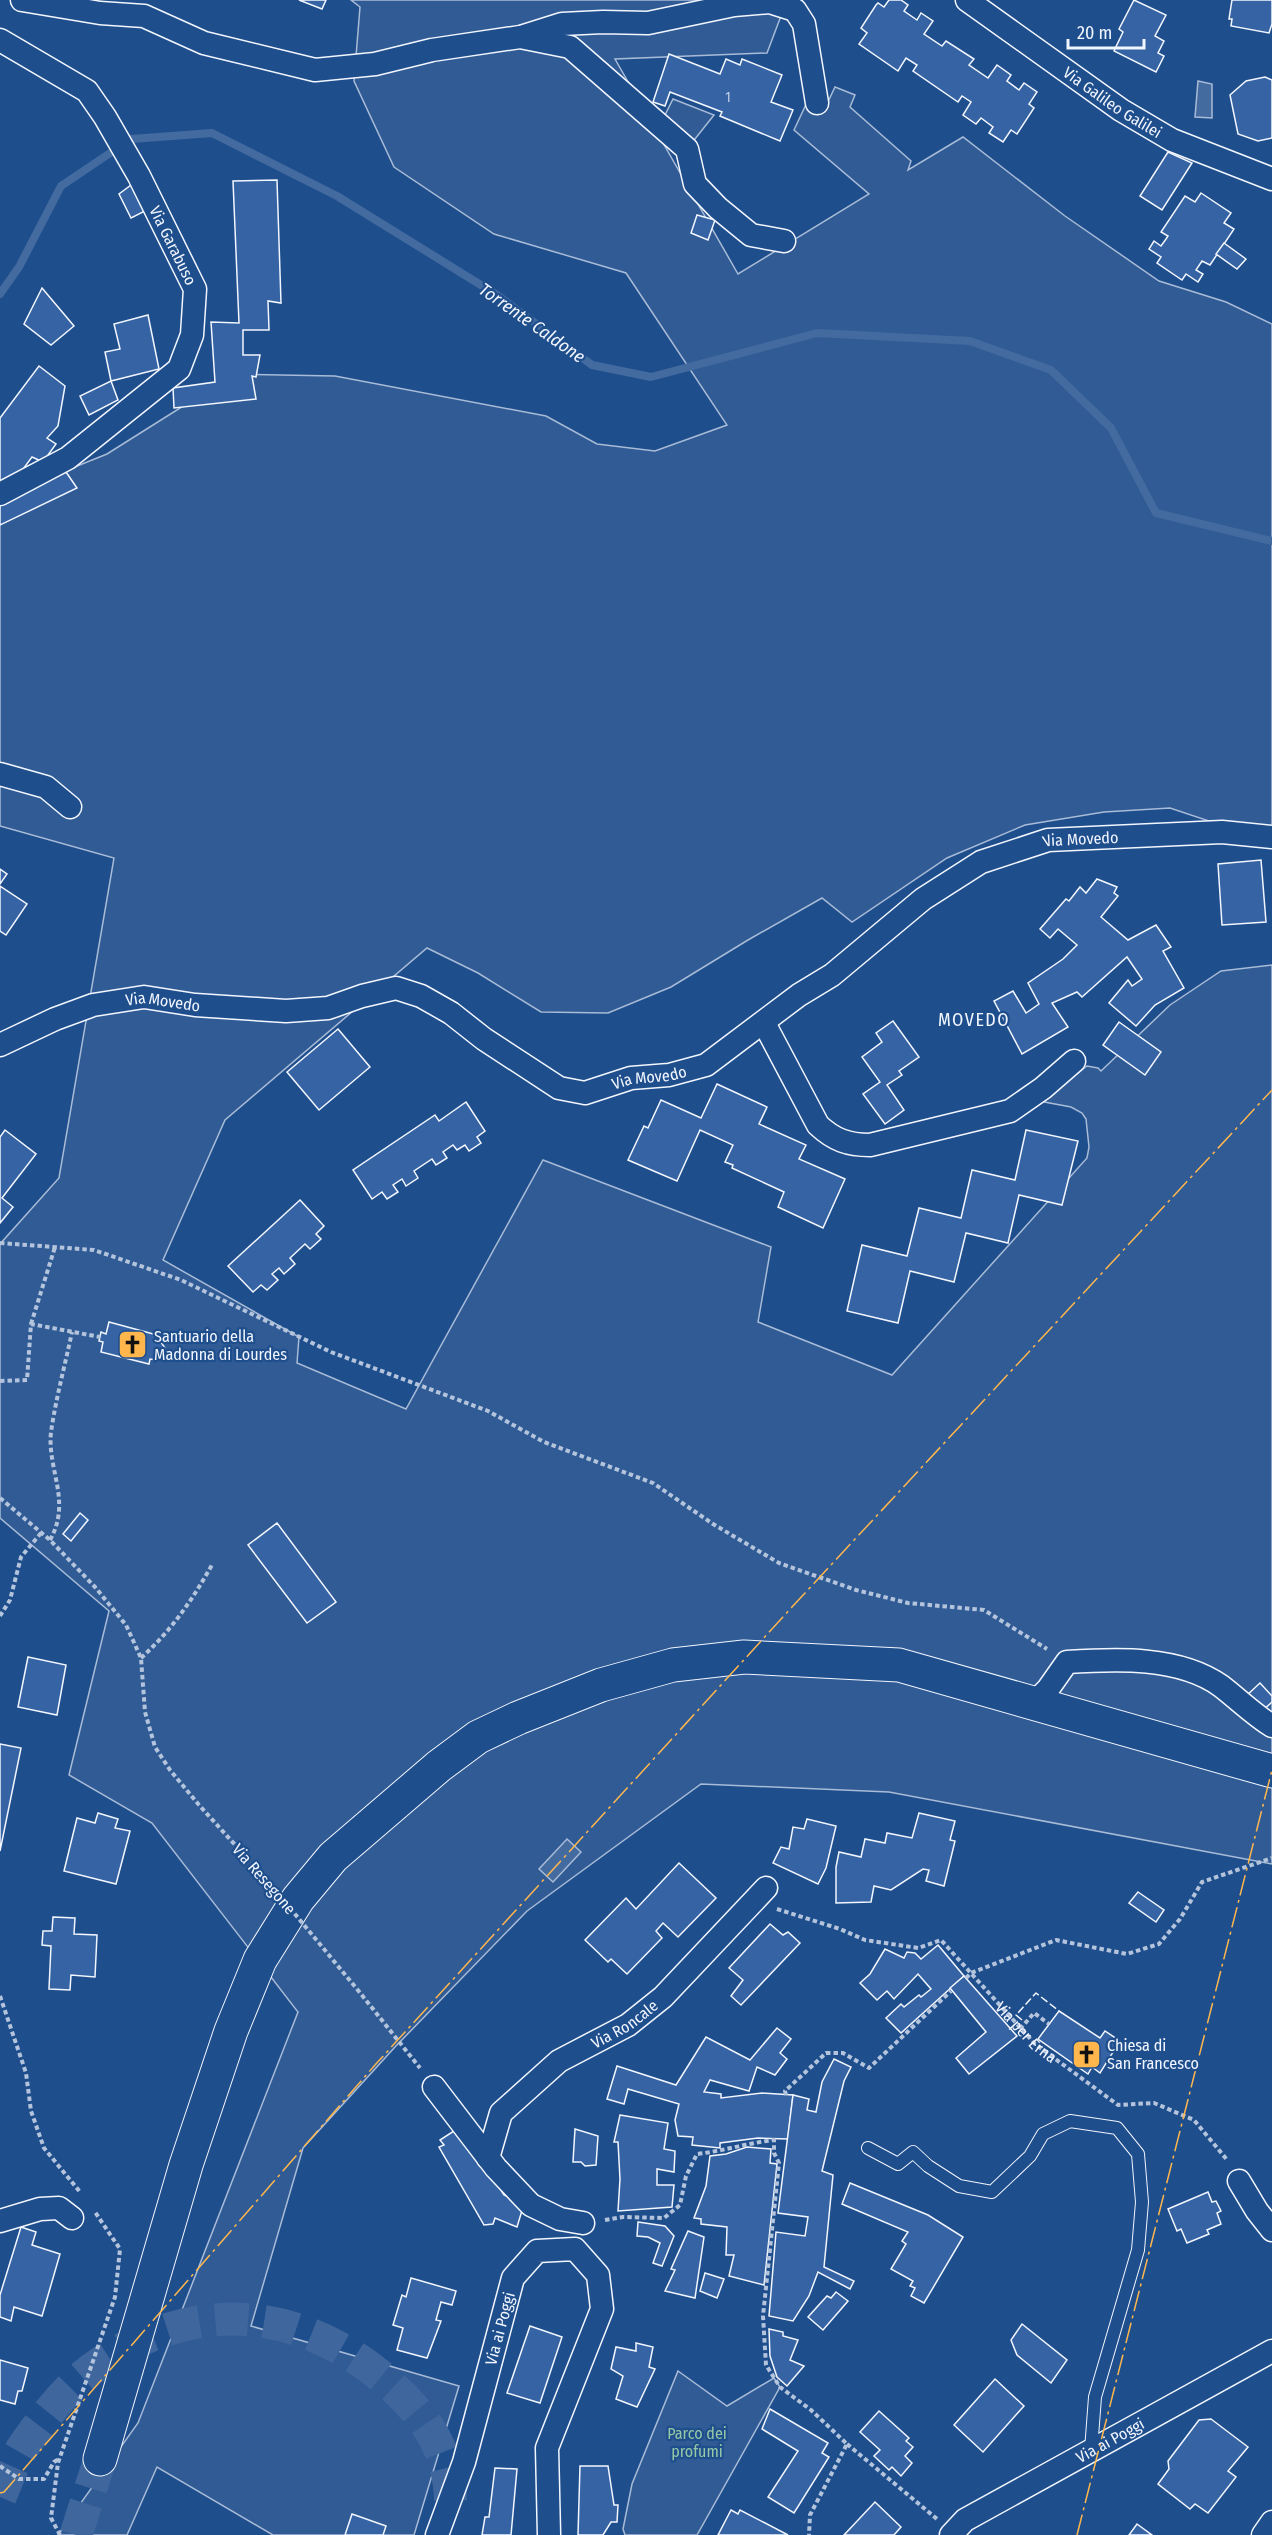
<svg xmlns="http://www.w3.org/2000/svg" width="1272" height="2535" viewBox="0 0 1272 2535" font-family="'Fira Sans Condensed',sans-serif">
<rect width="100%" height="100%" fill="#1f4e8c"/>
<g fill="#305b95" stroke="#a8bbd7" stroke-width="1.5">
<polygon points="351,0 787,0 767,53 615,59 738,274 869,194 794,130 809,98 826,106 835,87 855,95 850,107 911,161 908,170 963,137 1065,216 1159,281 1226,302 1272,324 1272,842 1170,808 1104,812 1025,825 947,858 852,922 822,898 748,940 671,987 608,1013 541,1012 478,973 427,948 225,1120 163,1260 299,1337 297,1363 406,1409 543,1160 771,1247 758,1322 892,1375 1087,1158 1089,1147 1086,1119 1082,1113 1071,1107 1039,1101 1087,1066 1098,1068 1101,1071 1170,1005 1221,971 1272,965 1272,1864 889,1792 701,1784 527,1911 395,2047 303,2148 251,2326 459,2386 414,2535 273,2535 157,2467 127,2535 58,2535 138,2423 298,2012 152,1823 69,1775 109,1611 0,1518 0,1244 59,1178 114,858 0,826 0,497 107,454 234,374 335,376 546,416 597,444 655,451 727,425 626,273 494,234 394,167 354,81 360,7"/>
<polygon points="673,99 714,115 687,149 660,125"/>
<polygon points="678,2371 727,2406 774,2378 780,2387 697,2535 625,2535 623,2529 632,2484"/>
</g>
<g fill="#446ba0" stroke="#a8bbd7" stroke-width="1.5">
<polygon points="1198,81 1212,84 1212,118 1195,117"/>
<polygon points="567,1839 581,1852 553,1882 539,1869"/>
</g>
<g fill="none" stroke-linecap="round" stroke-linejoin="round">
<polyline stroke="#446ba0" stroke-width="8" points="0,294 19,267 61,186 131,139 212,133 337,196 497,295 592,365 651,377 817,333 970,341 1051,370 1111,428 1156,513 1272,541"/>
</g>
<g fill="#3563a3" stroke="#f2f6ff" stroke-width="1.5">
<polygon points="299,0 326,0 322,9"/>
<polygon points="889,0 901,0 908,5 904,11 917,20 921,13 933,21 924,34 942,46 946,41 974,59 969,65 988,78 997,65 1011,75 1007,81 1019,90 1024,83 1037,92 1029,104 1034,108 1017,134 1011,130 1003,142 989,133 993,127 981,118 976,124 963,115 971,102 962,96 958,102 913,71 917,65 906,58 898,71 859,44 867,33 861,28 876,5 878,3 884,7"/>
<polygon points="1134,0 1166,15 1155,36 1164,41 1158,53 1164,56 1156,72 1114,51 1123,32 1119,29"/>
<polygon points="1232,0 1272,0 1272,24 1269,33 1231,26 1232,19 1229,19"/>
<polygon points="669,54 720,74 726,59 740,65 742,59 782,75 771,102 793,110 780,141 720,116 722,112 670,92 665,106 653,102"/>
<polygon points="1265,77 1272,80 1272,138 1258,141 1238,134 1230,95 1246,81"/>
<polygon points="1168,152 1192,163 1162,210 1140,196"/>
<polygon points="277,180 281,303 268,301 269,330 243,330 243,355 260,355 256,377 252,376 256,399 174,408 173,388 215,382 211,322 239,323 233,181"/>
<polygon points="131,185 145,211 131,218 119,194"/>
<polygon points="1201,193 1231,213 1224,223 1234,229 1210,265 1202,261 1196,270 1203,274 1198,282 1186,274 1182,280 1157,263 1161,257 1149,249 1154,241 1161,246 1166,239 1168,236 1161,232 1185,196 1195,202"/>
<polygon points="697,215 715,220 708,240 691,233"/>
<polygon points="1224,243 1246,259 1237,269 1216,254"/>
<polygon points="42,288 74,326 51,345 24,324"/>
<polygon points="148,315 159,369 111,381 105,352 120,349 114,324"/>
<polygon points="39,366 65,386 58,426 47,438 56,444 43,462 32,457 21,472 0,482 0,418"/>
<polygon points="111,381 118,400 89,415 80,396"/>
<polygon points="66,472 77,488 0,525 0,503"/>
<polygon points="1261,860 1266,922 1222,925 1218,864"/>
<polygon points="0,869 7,874 0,884"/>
<polygon points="1097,879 1117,887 1114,893 1118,896 1101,917 1128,940 1156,925 1171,947 1163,951 1184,988 1155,1005 1136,1026 1109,1003 1128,980 1132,986 1142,979 1127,957 1082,997 1077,992 1052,1003 1068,1027 1022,1054 994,1001 1013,991 1026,1013 1039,1004 1028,983 1063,959 1077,945 1058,929 1050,938 1040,929 1066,899 1069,901 1080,887 1086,893"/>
<polygon points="0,886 27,904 6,935 0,931"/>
<polygon points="893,1021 919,1057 899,1071 902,1075 887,1085 904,1110 885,1124 863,1094 880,1082 862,1057 882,1042 876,1033"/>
<polygon points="1119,1022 1161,1052 1145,1075 1103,1045"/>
<polygon points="338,1029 370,1067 319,1110 287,1072"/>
<polygon points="717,1084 767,1107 759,1124 806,1145 799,1159 845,1179 823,1228 778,1207 784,1192 732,1168 733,1165 725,1162 733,1145 700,1130 677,1181 628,1160 644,1126 648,1128 661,1100 701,1118"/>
<polygon points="466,1102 485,1131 477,1137 481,1143 469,1151 465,1145 457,1150 453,1145 443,1152 447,1158 436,1165 432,1159 414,1171 418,1178 406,1186 402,1179 393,1185 398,1192 387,1199 382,1192 372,1199 353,1170 435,1115 439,1121"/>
<polygon points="5,1130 36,1154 2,1198 13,1207 0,1223 0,1137"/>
<polygon points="1026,1130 1078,1141 1062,1205 1019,1195 1008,1243 966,1233 954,1282 910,1271 898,1323 847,1311 862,1245 907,1256 919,1208 961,1218 972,1170 1015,1180"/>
<polygon points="300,1200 324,1226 316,1234 321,1239 310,1249 305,1244 290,1258 295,1264 284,1274 279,1268 272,1274 278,1280 267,1290 261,1285 253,1292 228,1266"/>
<polygon points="109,1322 157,1335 155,1339 161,1342 165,1348 162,1357 157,1360 150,1359 149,1364 101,1352 103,1342 99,1341 101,1332 106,1334"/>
<polygon points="80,1513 88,1520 71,1541 63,1534"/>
<polygon points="277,1523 336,1602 307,1623 248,1545"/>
<polygon points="28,1657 66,1665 57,1715 18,1707"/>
<polygon points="1260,1683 1272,1696 1272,1702 1260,1713 1245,1697"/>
<polygon points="0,1744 21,1748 0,1851"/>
<polygon points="98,1813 118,1819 115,1828 130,1831 116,1884 64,1871 77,1818 95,1823"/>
<polygon points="919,1813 955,1821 950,1840 955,1841 944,1886 926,1881 929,1870 923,1869 891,1890 874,1886 871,1902 836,1903 836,1867 839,1852 861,1857 865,1839 885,1843 887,1833 912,1838"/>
<polygon points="807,1819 836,1826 826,1868 818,1884 773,1863 781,1847 789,1849 793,1827 804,1829"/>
<polygon points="679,1863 716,1898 678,1937 663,1923 656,1931 662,1938 627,1974 611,1959 608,1962 585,1940 626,1898 636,1909"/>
<polygon points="1138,1892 1164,1910 1156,1922 1129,1903"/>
<polygon points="53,1917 75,1918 74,1934 97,1935 95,1977 71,1975 70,1990 49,1989 51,1946 42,1945 43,1931 52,1931"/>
<polygon points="770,1924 783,1935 788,1932 800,1943 741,2005 731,1996 743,1980 729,1968"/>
<polygon points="938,1945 964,1976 901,2033 886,2018 901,2004 904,2007 919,1995 921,1997 931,1989 918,1974 894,1999 887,1991 877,2000 860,1983 870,1974 885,1949 904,1958 907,1952 915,1953 921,1959"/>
<polygon points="964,1976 1017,2036 969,2074 956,2058 986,2032 950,1988"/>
<polygon points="1059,2011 1100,2038 1105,2031 1120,2041 1100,2073 1092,2067 1088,2074 1038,2039"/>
<polygon points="777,2028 791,2039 780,2053 787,2059 775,2075 757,2067 749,2091 710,2080 704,2092 721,2094 721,2098 762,2093 793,2095 788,2139 758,2138 720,2143 720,2148 692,2145 693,2137 678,2136 675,2120 679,2104 628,2089 624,2104 607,2099 617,2066 676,2085 706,2037 750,2060"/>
<polygon points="834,2059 851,2067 844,2081 822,2171 833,2175 824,2267 854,2281 850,2289 818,2272 809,2296 793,2321 769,2316 776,2232 805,2236 808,2217 778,2213 793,2095 809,2099 807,2110 816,2112 822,2082"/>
<polygon points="620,2115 668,2123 664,2149 675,2151 674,2172 657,2169 657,2185 674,2185 672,2207 618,2211 620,2179 618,2142 614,2142"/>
<polygon points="460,2127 504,2195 524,2204 517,2227 495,2218 493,2224 484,2225 439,2147 444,2145 440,2140"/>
<polygon points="575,2129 598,2136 596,2165 585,2166 581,2162 573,2162"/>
<polygon points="747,2147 771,2149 770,2163 777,2164 764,2285 729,2276 734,2255 726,2255 727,2227 701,2224 701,2219 694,2218 706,2186 710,2156 726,2154"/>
<polygon points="850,2183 928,2215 963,2237 924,2303 911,2296 915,2288 910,2286 913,2281 891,2269 906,2244 902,2241 908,2232 842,2204"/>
<polygon points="1208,2192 1212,2202 1216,2201 1221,2211 1217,2213 1221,2224 1207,2230 1209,2234 1187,2243 1181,2229 1177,2231 1168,2209"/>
<polygon points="638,2222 665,2226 674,2236 662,2266 653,2263 660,2243 648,2237 637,2236"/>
<polygon points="21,2227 36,2232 32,2245 60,2254 42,2316 14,2307 11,2321 0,2317 0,2295"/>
<polygon points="688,2231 704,2237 695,2298 665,2291 675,2270 671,2269"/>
<polygon points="705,2273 724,2279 717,2298 700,2291"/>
<polygon points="411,2278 456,2291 452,2305 441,2302 436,2320 441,2321 427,2358 397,2350 403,2328 393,2325 402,2295 406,2297"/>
<polygon points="836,2292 848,2301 823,2330 808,2317 827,2296 831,2298"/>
<polygon points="1022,2324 1067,2360 1051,2383 1017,2355 1011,2340"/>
<polygon points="530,2326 562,2337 540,2403 507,2393"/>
<polygon points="769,2329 783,2332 783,2336 798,2340 790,2360 804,2366 787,2386 777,2377 770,2356"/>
<polygon points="636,2343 653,2347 649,2367 655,2369 637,2407 616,2399 623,2376 611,2369 616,2347 636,2351"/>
<polygon points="0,2360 28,2368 22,2391 18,2391 15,2404 0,2400"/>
<polygon points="995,2379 1024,2406 983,2452 954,2425"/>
<polygon points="770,2409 828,2443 822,2453 829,2457 794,2513 768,2497 798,2451 762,2429"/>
<polygon points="879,2411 909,2438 906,2441 913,2447 905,2456 912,2463 901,2476 892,2467 889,2470 874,2456 880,2450 860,2432"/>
<polygon points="1211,2419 1248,2447 1228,2471 1236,2477 1208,2513 1195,2504 1190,2509 1158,2484 1169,2469 1168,2461 1199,2420"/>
<polygon points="580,2466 608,2466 614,2505 618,2505 617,2522 611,2522 603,2535 578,2535"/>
<polygon points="495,2468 517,2469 511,2535 482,2535 485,2517 489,2517"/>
<polygon points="875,2502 901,2527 894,2535 844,2535"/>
<polygon points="731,2510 738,2514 740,2510 788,2535 718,2535"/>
<polygon points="352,2514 386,2526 383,2535 345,2535"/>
<polygon points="1137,2524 1152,2535 1129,2535"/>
</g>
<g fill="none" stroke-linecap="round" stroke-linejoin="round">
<g stroke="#3f679d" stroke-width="33" stroke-dasharray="33 16" stroke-linecap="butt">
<path d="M0,2497C7,2481 13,2462 23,2447C44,2417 69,2384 99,2364C197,2296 303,2307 391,2385C431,2421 454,2460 450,2515"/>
<polyline points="76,2535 100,2459"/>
</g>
<defs>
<polyline id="lane" points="868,2148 898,2164 913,2152 928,2166 959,2186 992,2192 1030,2156 1043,2134 1070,2121 1117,2128 1138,2154 1142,2202 1138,2250 1095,2397 1091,2450"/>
<g id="street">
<polyline points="22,0 100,13 144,16 204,43 315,70 375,64 432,50 520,37 570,47 687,149 695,184 718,208 751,235 784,241"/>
<path id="s2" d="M967,0L1121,110L1172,140L1272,179"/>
<polyline points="524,36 562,24 603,22 648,23 734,5 770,2 795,10 804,24 817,103"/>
<path id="s3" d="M0,40L87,91L105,117L139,176L195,289L192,335L179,369L68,458L0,494"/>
<polyline points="0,774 46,787 70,807"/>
<path d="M764,1023L818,1125C834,1140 848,1145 870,1145L1010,1111L1043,1088L1074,1061"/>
<path id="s4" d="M0,1045L55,1019L93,1005L144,997L195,1005L286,1011L328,1008L362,996L396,988L421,996L451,1013L484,1039L559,1088L585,1093L631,1078L669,1075L706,1065L799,995L832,975L923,899L981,862L1048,840L1222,832L1272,837"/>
<path d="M1033,1704L1048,1689L1067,1662C1116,1659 1179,1656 1221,1686C1238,1699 1253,1714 1272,1726"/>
<polyline points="434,2087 496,2168 531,2205 560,2219 583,2223"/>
<path id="s5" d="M488,2158L501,2113L559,2061L628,2025L663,1997L766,1888"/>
<polyline points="1239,2181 1257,2211 1272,2230"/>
<polyline points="0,2221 40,2209 59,2208 72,2218"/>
<path id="s6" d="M437,2535L464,2462L513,2278L537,2251L575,2249L598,2275L602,2309L547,2448L549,2535"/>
<path id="s7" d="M951,2535L965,2520L1272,2351"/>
<polyline points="1263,2535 1272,2522"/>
</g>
<polyline id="highway" points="100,2459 186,2165 231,2031 260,1960 298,1899 333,1857 439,1766 478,1737 518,1718 601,1685 673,1665 744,1657 899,1665 1272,1771"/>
</defs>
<use href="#lane" stroke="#f2f6ff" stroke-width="14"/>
<use href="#street" stroke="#f2f6ff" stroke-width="25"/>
<use href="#highway" stroke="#f2f6ff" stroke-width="35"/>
<g stroke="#b3c4dc" stroke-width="4" stroke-dasharray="4.5 3" stroke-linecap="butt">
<polyline points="0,1243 94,1250 181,1280 331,1352 488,1411 544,1442 653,1483 713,1524 779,1563 856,1590 908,1603 984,1610 1047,1649"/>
<polyline points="31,1324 55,1247"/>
<polyline points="0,1381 27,1380 31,1324 100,1337"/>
<polyline points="0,1498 50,1540 95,1587 126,1625 141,1658 145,1712 155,1747 170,1770 199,1805 266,1879"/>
<path d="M50,1540C72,1501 47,1470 51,1432C56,1398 65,1365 72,1332"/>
<polyline points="0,1616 10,1600 21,1557 41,1533"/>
<path d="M141,1658C172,1630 193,1599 213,1563"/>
<path id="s1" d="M777,1909L840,1929L865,1940L918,1948L941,1940L1035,2044L1118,2105L1154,2103L1194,2120L1228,2161"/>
<polyline points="966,1978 971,1973 1056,1940 1127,1954 1159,1944 1180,1919 1202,1882 1272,1858"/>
<polyline points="357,1989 420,2068"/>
<polyline points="0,1996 26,2073 31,2111 44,2148 80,2192"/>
<polyline points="1020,2029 1034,2013 1049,2024"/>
<polyline points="786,2095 785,2091 826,2053 843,2053 869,2068 951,1991"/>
<path d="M605,2220L623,2217L664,2218L680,2205L686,2176L697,2154C723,2151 748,2143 774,2140V2153L779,2163L763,2316L766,2365L780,2387L811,2410L847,2444L810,2515L809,2535"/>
<polyline points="847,2444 937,2519"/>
<polyline points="0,2466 19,2479 44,2479 54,2462 59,2459"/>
<polyline points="60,2535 51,2518 58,2463 115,2297 120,2249 95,2212"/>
</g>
<use href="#lane" stroke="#1f4e8c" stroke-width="12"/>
<use href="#street" stroke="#1f4e8c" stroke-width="22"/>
<use href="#highway" stroke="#1f4e8c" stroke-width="33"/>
<polyline stroke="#b3c4dc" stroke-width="4" stroke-dasharray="4.5 3" stroke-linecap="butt" points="266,1879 357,1989"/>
<polyline stroke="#f2f6ff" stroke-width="1.5" stroke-dasharray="8 3" stroke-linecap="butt" points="1022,2020 1016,2015 1036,1993 1059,2011"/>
<g stroke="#ffb74d" stroke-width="1.5" stroke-dasharray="21 4.5 3 4.5" stroke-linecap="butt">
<polyline points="0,2493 4,2492 375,2065 792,1607 1272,1090"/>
<polyline points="1077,2535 1272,1770"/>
</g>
</g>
<defs>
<symbol id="church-square" viewBox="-11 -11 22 22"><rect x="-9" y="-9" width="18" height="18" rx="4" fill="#ffb74d" stroke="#1f4e8c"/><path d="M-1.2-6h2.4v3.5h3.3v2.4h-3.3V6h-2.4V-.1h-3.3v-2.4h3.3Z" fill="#111"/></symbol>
</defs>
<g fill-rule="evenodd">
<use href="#church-square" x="116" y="1328" width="33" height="33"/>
<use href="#church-square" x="1070" y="2038" width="33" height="33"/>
</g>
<g text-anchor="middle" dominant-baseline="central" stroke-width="4.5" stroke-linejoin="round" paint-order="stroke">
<g font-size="14" fill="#c3d1e8">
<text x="728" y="97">1</text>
</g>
<g font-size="16" fill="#f2f6ff" stroke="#1f4e8c">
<text stroke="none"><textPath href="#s2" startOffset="178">Via Galileo Galilei</textPath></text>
<text stroke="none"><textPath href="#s3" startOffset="278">Via Garabuso</textPath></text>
<text stroke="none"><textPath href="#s4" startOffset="1198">Via Movedo</textPath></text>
<text stroke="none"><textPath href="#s4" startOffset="172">Via Movedo</textPath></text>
<text stroke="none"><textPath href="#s4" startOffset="694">Via Movedo</textPath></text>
<text transform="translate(264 1879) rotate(49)">Via Resegone</text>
<text stroke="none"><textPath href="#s5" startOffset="200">Via Roncale</textPath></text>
<text stroke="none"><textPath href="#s1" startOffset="297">Via per Erna</textPath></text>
<text stroke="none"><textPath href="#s6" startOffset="216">Via ai Poggi</textPath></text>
<text stroke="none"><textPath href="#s7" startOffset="186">Via ai Poggi</textPath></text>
</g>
<g font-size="16" fill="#f2f6ff" stroke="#1f4e8c" text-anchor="start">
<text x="154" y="1336">Santuario della<tspan x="154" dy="18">Madonna di Lourdes</tspan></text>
<text x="1107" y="2045">Chiesa di<tspan x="1107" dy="18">San Francesco</tspan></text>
</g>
<g font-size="16" fill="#97c8a6" stroke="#1f4e8c">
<text x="697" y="2433">Parco dei<tspan x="697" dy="18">profumi</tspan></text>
</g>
<g font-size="18" font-style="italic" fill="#f2f6ff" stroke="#1f4e8c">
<text transform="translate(532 323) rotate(35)">Torrente Caldone</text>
</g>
<g font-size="18" letter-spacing="1.5" fill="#f2f6ff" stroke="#1f4e8c">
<text x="974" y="1020">MOVEDO</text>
</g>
</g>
<path d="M1068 39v9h76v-9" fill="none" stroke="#f2f6ff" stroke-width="3"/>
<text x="1077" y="39" font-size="18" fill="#f2f6ff" stroke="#1f4e8c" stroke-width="4.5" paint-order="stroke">20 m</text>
</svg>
